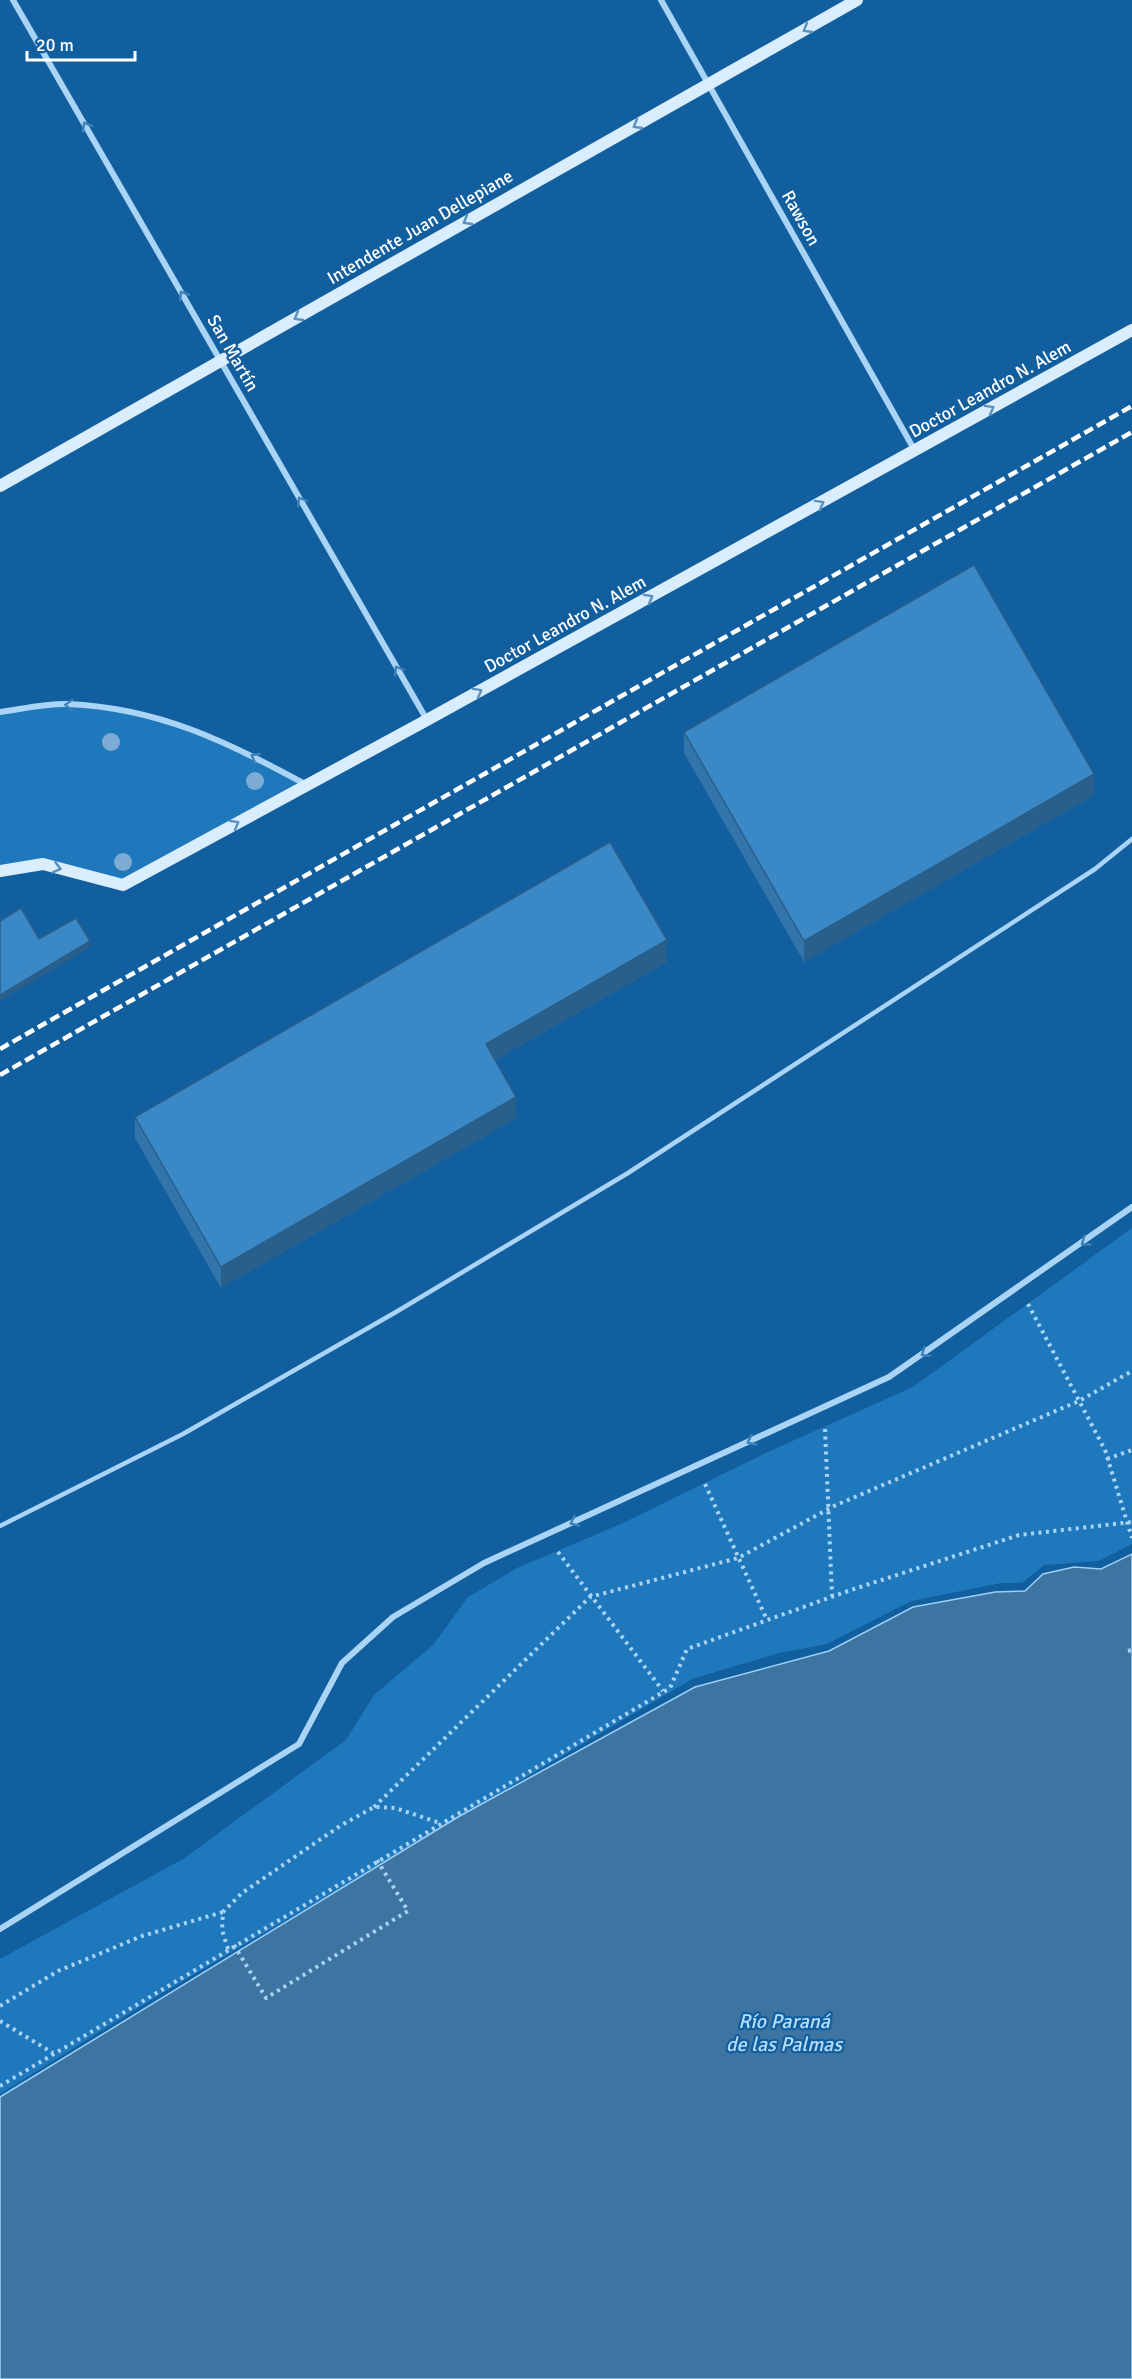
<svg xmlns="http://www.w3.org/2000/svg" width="1132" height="2379" viewBox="0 0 1132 2379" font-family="Signika,sans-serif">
<rect width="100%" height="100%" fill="#125f9f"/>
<g fill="#2078bc">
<polygon points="67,704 155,716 232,745 306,785 123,885 43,864 0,871 0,712"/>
<polygon points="1132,1228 1132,1544 1099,1561 1044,1565 1022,1583 1001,1583 911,1601 827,1644 779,1653 692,1679 151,2000 0,2094 0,1959 183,1859 346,1740 374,1695 433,1645 468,1597 517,1568 621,1524 770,1451 913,1387"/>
</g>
<polygon fill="#3e74a1" stroke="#9bd0f8" stroke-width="1.5" points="1132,1554 1132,2379 0,2379 0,2097 458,1817 695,1687 829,1651 913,1607 995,1592 1025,1591 1043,1574 1074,1567 1101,1569"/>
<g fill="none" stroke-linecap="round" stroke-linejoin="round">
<g stroke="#a9d4f5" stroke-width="4" stroke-dasharray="3 4.5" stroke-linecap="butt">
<polyline points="1028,1304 1105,1450 1132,1538"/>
<polyline points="825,1429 832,1596"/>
<polyline points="1107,1459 1132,1450"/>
<polyline points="705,1484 767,1620"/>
<polyline points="558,1552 663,1691"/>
<polyline points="1128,1651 1132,1650"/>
<polyline points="374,1807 590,1597 738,1558 834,1506 1079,1401 1132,1371"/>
<polyline points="234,1945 266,1998 408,1911 377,1860"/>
<polyline points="228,1949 222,1930 223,1912 242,1893 340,1826 374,1807 395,1808 440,1823"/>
<polyline points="0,2006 58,1971 142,1936 223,1912"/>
<polyline points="0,2021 53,2053"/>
<polyline points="0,2086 670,1688 687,1649 848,1591 1019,1535 1132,1522"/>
</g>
<polyline stroke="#a9d4f5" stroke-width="4.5" points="0,1526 183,1434 396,1312 628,1173 1095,869 1132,839"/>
<g stroke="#a9d4f5" stroke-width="6">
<polyline points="13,0 427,720"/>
<polyline points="661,0 915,451"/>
<path d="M0,712C22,709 47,703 68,704C159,708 228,742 305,784"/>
<polyline points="0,1929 299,1744 342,1663 393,1617 484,1563 889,1377 1132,1207"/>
</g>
<g stroke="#d9edfd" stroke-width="12">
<polyline points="0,486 857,0"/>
<polyline points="0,871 43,864 123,885 427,720 1132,330"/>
</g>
<g stroke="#fff" stroke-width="4.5" stroke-dasharray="10 4.5" stroke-linecap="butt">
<polyline points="0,1049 1132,406"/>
<polyline points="0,1075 1132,432"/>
</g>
</g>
<g fill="#7cacd3">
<circle cx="111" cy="742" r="9"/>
<circle cx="255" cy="781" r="9"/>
<circle cx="123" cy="862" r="9"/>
</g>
<g fill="#3375aa">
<polygon points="684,732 1094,795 804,962 684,753"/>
<polygon points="667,962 495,1060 516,1118 221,1288 135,1138 135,1117"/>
</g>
<g fill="#295f8b">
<polygon points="1094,774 1094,795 804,962 804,941"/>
<polygon points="667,940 667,962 486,1065 486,1044"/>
<polygon points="90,941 90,947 0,1001 0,995"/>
<polygon points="516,1097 516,1118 221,1288 221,1267"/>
</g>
<g fill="#3b88c6" stroke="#295f8b" stroke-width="1.5">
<polygon points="974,565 1094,774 804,941 684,732"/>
<polygon points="610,842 667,940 486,1044 516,1097 221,1267 135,1117"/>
<polygon points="21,908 39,939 76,918 90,941 0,995 0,921"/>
</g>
<defs><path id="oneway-chevron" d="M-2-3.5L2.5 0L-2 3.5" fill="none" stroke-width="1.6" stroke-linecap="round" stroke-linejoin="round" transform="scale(1.5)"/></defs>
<g stroke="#5891c0">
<use href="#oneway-chevron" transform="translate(807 29) rotate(150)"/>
<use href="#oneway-chevron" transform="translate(637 125) rotate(150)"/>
<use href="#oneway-chevron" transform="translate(467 221) rotate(150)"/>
<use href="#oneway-chevron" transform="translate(298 317) rotate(150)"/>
<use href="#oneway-chevron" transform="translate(990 409) rotate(-29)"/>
<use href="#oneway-chevron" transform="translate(820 504) rotate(-29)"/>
<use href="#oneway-chevron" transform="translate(649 598) rotate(-29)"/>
<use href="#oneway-chevron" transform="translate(478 692) rotate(-29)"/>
<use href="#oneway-chevron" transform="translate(235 824) rotate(-29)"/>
<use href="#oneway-chevron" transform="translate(57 868) rotate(14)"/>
</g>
<g stroke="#3f82b9">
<use href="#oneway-chevron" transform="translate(86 126) rotate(-120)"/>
<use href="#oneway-chevron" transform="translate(183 295) rotate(-120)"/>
<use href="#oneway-chevron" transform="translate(301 501) rotate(-120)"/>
<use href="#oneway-chevron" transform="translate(398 670) rotate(-120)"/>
<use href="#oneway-chevron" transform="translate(69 705) rotate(-178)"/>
<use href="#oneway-chevron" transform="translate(255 757) rotate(-151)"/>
<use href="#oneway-chevron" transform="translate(1085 1242) rotate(144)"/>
<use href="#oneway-chevron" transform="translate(925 1353) rotate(146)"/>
<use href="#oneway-chevron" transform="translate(751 1441) rotate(155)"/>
<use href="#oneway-chevron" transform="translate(574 1522) rotate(156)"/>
</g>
<g text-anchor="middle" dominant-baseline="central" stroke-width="4.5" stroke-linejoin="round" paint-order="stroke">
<g font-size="18" fill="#fff" stroke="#125f9f">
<text transform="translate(801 218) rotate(61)">Rawson</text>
<text transform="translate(420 227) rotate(-30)">Intendente Juan Dellepiane</text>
<text transform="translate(233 353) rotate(60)">San Martín</text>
<text transform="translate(990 389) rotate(-29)">Doctor Leandro N. Alem</text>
<text transform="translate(565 624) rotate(-29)">Doctor Leandro N. Alem</text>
</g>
<g font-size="20" font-style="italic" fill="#b6ddfb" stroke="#125f9f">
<text x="784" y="2021">Río Paraná<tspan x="784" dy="23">de las Palmas</tspan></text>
</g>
</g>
<path d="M27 51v9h108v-9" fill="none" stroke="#ffffff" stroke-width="3"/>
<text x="36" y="51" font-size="18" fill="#ffffff" stroke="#125f9f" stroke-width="4.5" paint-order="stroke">20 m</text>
</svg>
